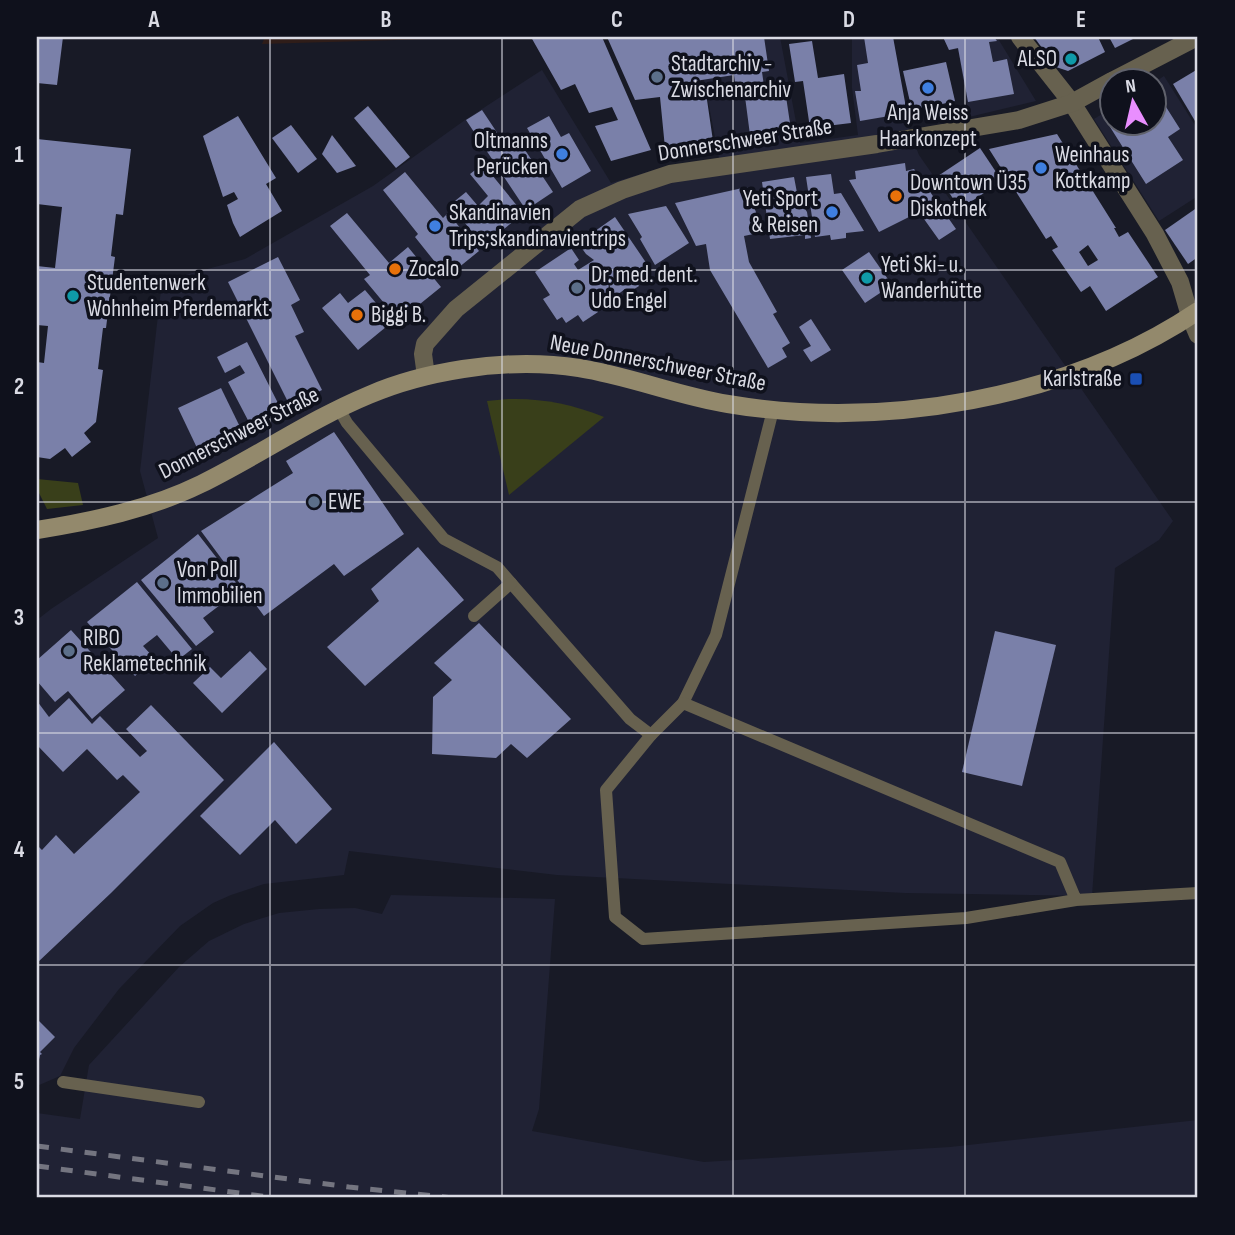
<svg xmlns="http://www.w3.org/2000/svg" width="1235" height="1235" viewBox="0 0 1235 1235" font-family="'Sofia Sans Condensed',sans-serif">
<rect width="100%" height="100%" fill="#181a26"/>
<g fill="#202234">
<polygon points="689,37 780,37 800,143 858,135 852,88 852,37 893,37 909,130 919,155 1173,521 1159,540 1115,568 1092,896 905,893 557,875 349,851 344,875 264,884 231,895 213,903 180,926 119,989 74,1048 60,1076 37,1086 37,620 51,609 158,538 140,471 162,281 245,259 373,186 465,120 542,70 611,183 664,167 719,158 704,80 695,81"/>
<polygon points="943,37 997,37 1036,101 969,117 958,49 949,50"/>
<polygon points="1164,76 1198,130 1198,196 1159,221 1094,119 1112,108 1112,122 1154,122 1155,82"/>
<polygon points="391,895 555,899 539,1109 532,1131 704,1162 950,1147 1198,1120 1198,1198 37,1198 37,1113 80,1119 89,1065 179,967 209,941 244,924 279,913 319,909 355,908 382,914"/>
</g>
<polygon fill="#2f1d19" points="265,37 464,37 464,38 262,44"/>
<g fill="#393f1a">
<path d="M508,399C542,398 572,404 604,417L509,495L487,401Z"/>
<polygon points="37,479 78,483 83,505 47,509 37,489"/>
</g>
<g fill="#7a80a9" fill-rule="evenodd">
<polygon points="37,37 63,37 57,85 37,83"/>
<polygon points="531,37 602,37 651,150 611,161 595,126 618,120 612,107 589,113 575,84 561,90"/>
<polygon points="607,37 764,37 769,71 762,72 764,86 784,83 791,130 750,135 744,89 736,90 734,75 695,81 696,88 705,86 713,141 665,148 660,97 635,100"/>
<polygon points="864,37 893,37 907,113 860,121 855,91 861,91 857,65 868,63"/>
<polygon points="943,37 994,37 997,41 989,42 993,62 1007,59 1014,94 968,102 958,48 949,50"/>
<polygon points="1034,37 1098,37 1105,52 1068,71 1056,67"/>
<polygon points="1109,37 1137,37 1115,48"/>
<polygon points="812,41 818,78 844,74 851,123 810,128 803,81 795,82 789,44"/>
<polygon points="946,62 955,101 912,111 903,71"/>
<polygon points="1198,69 1198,126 1173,84"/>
<polygon points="1154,88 1180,129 1168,137 1183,160 1146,184 1105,119 1112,114 1112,122 1154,122"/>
<polygon points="368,106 410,157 396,168 354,118"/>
<polygon points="482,110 504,143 515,135 553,192 526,210 466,120"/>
<polygon points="238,116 276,178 266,184 282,211 240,237 233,223 227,205 238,199 234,192 223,197 203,136"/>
<polygon points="549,116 561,137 569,133 591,171 562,188 527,128"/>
<polygon points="291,125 317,159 298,173 272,138"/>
<path d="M1057,134L1116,228H1114L1119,237L1128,232L1158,277L1106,311L1090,286L1081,292L1052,250L1058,247L1051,236L1046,239L989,149ZM1088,245L1098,260L1088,266L1079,252Z"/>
<polygon points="332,135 356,166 337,173 322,154"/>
<polygon points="37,139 131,149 123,215 116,214 111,256 115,257 106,328 103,328 98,369 103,370 96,422 84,433 91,442 82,449 72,457 65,448 50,459 37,457 37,362 44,363 48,326 37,325 37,266 55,268 62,207 37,204"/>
<polygon points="980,148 1002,181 960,209 938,176"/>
<polygon points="905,163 906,171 914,169 956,229 939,240 919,212 879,232 849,180 856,179 855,171"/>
<polygon points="483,164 523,213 484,246 450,205 466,192 478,206 488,196 470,174"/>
<polygon points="405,172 443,218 448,213 479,251 447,277 415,237 418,234 383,190"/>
<polygon points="831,174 834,194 841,193 864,231 846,233 846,238 831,240 830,235 815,237 806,177"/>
<polygon points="794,177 798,198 807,212 811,238 805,239 805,235 770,239 762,182"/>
<polygon points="747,187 763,232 744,236 749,262 777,312 773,314 790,343 782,348 787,357 768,368 710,270 706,244 696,246 675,203"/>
<polygon points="666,206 689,243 655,265 640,239 642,237 628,214"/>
<polygon points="1198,207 1198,257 1188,264 1165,230"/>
<polygon points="347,213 389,263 408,247 441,287 399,321 364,279 370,275 330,226"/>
<polygon points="615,217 651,270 635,280 639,286 628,293 625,289 613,298 609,283 608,292 591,303 598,312 583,322 578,315 566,323 562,317 557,320 543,299 550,295 535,272 571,248 579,260 574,264 578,270 594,260 586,254 578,243"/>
<polygon points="869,252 892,285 865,303 842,270"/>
<polygon points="278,257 300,300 291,305 304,332 295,336 322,390 290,406 228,282"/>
<polygon points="365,290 392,322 358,350 322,308 340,293 348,303"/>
<polygon points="811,319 831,350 811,362 803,350 811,346 799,327"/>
<polygon points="247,342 282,411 251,426 228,382 245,373 240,365 225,373 217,357"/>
<polygon points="221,388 241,429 198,450 178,408"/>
<polygon points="334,432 404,534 344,576 334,564 264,616 201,531 293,473 286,461"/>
<polygon points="198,534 241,589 203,618 214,632 196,646 141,580"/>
<polygon points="418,547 464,600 365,686 327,647 379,601 371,589"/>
<polygon points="137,582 192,649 178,660 157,635 143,646 155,659 135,676 87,622"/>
<polygon points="479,623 571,719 527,758 511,744 496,758 432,754 433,697 452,680 434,663"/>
<polygon points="71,630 125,690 92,719 68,691 55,702 37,681 37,660"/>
<polygon points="995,631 1056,645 1022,786 962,772"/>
<polygon points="250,651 267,669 222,713 193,683 210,667 221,678"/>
<polygon points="69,698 92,724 100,716 140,757 147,751 126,729 151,705 224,780 111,893 37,963 37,845 42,850 56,835 74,854 140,792 123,775 117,780 87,749 63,772 37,745 37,701 49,717"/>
<polygon points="274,742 332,809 296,844 275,820 240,855 200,816"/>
<polygon points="37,1019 55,1037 40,1052 42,1054 40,1055 38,1064 37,1064"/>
</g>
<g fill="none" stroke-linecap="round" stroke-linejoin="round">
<g stroke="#67614f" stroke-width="12">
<polyline points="339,409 347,423 444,539 497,567 630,719 651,735"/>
<polyline points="474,616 511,583"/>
<polyline points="683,703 716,635 773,410"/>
<polyline points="1076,900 966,918 643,939 615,917 606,790 651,735 683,703 1060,862 1076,900 1198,893"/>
<polyline points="63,1082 199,1102"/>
</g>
<g stroke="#67614f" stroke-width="18">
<polyline points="1020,37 1072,103 1155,234 1180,282 1190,316 1198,335"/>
<polyline points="1114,80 1197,37"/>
<polyline points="426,376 423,354 425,344 456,309 580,209 622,190 670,174 877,144 1019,120 1072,103 1112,81"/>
</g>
<path stroke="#93896c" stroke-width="18" d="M37,530C93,521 150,509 201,484C258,456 311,419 369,395C399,382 431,374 463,369C502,363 541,362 579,368C630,376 678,396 728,404C883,430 1067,399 1198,311"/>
<g stroke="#747580" stroke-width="5" stroke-dasharray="12 12" stroke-linecap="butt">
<polyline points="37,1146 349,1187 453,1198"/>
<polyline points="37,1166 276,1198"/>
</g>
</g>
<path fill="none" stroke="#dadbe4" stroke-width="2" stroke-opacity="0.55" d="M270,37V1198M502,37V1198M733,37V1198M965,37V1198M37,270H1198M37,502H1198M37,733H1198M37,965H1198"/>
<g fill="#0f9aa8" stroke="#0f111c" stroke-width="2.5">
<circle cx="1071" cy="59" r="7"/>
<circle cx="867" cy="278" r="7"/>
<circle cx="73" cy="296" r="7"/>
</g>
<g fill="#5c6f8a" stroke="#0f111c" stroke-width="2.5">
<circle cx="657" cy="77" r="7"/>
<circle cx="577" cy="288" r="7"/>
<circle cx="314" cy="502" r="7"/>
<circle cx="163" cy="583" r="7"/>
<circle cx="69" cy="651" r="7"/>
</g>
<g fill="#3f7fe0" stroke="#0f111c" stroke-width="2.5">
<circle cx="928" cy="88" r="7"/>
<circle cx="562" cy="154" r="7"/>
<circle cx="1041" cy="168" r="7"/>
<circle cx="832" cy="212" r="7"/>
<circle cx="435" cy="226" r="7"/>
</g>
<g fill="#e8710a" stroke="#0f111c" stroke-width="2.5">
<circle cx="896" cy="196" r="7"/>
<circle cx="395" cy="269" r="7"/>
<circle cx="357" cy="315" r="7"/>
</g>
<rect fill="#1a4fb4" stroke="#0f111c" stroke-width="2.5" x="1129" y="372" width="14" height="14" rx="3.5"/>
<g text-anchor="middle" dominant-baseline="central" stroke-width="7" stroke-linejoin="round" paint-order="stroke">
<g font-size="23" fill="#dadbe4" stroke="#0f111c" text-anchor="start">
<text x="1057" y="59" text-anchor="end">ALSO</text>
<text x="671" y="64">Stadtarchiv -<tspan x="671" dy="26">Zwischenarchiv</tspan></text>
<text x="928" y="113" text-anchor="middle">Anja Weiss<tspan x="928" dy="26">Haarkonzept</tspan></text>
<text x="548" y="141" text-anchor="end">Oltmanns<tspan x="548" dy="26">Perücken</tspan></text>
<text x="1055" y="155">Weinhaus<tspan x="1055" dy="26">Kottkamp</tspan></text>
<text x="910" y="183">Downtown Ü35<tspan x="910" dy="26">Diskothek</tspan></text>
<text x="818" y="199" text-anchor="end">Yeti Sport<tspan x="818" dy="26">&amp; Reisen</tspan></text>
<text x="449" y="213">Skandinavien<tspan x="449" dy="26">Trips;skandinavientrips</tspan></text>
<text x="881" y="265">Yeti Ski- u.<tspan x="881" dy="26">Wanderhütte</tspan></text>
<text x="409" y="269">Zocalo</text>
<text x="591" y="275">Dr. med. dent.<tspan x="591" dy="26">Udo Engel</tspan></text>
<text x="87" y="283">Studentenwerk<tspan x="87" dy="26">Wohnheim Pferdemarkt</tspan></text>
<text x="371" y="315">Biggi B.</text>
<text x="1122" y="379" text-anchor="end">Karlstraße</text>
<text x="328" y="502">EWE</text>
<text x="177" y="570">Von Poll<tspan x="177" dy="26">Immobilien</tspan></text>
<text x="83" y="638">RIBO<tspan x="83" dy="26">Reklametechnik</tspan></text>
</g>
<g font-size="23" fill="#dadbe4" stroke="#0f111c">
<text transform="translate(745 140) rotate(-9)">Donnerschweer Straße</text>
<text transform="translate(658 363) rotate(11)">Neue Donnerschweer Straße</text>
<text transform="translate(239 433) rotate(-27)">Donnerschweer Straße</text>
</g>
</g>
<rect width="1235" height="1235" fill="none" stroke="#0f111c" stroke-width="77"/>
<g transform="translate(1133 102) rotate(352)"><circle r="33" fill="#0f111c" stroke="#60626c" stroke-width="2"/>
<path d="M0-5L12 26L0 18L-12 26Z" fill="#e98efe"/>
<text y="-10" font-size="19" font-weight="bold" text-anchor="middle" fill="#dadbe4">N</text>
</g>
<rect x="38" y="38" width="1158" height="1158" fill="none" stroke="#dadbe4" stroke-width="2.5"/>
<g font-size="23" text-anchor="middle" font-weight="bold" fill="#dadbe4">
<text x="154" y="27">A</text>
<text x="386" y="27">B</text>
<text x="617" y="27">C</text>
<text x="849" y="27">D</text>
<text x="1081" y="27">E</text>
<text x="19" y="162">1</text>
<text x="19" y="394">2</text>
<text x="19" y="625">3</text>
<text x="19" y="857">4</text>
<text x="19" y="1089">5</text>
</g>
</svg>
